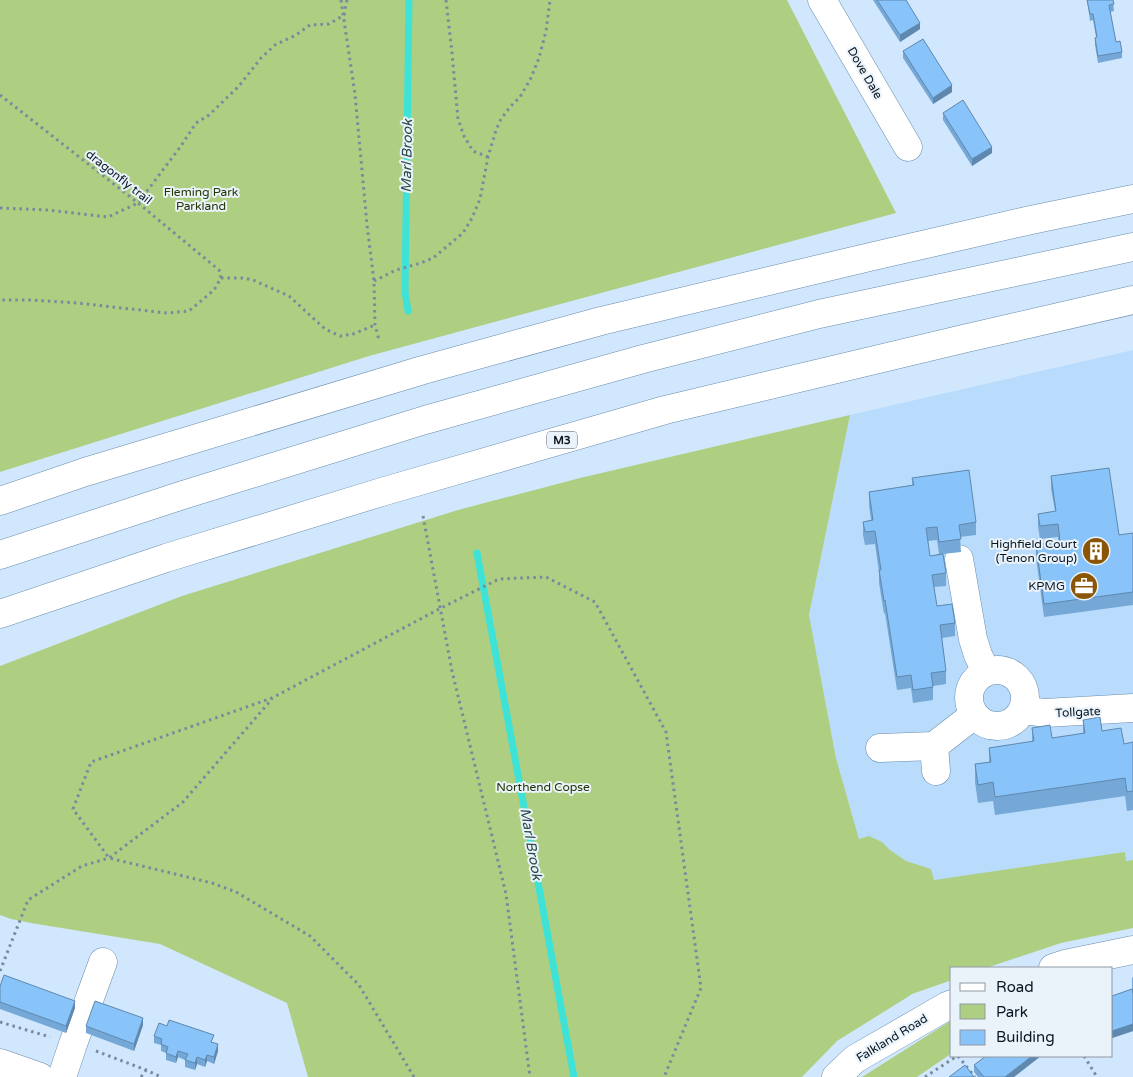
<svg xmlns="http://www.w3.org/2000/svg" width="1133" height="1077" viewBox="0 0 1133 1077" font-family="'Varela Round',sans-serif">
<rect width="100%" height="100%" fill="#d0e7fd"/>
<polygon fill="#b9dcfd" points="1133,350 1133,924 988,961 859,839 836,758 809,615 850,415"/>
<g fill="#aecf82">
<polygon points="0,0 787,0 896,213 369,356 0,472"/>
<polygon points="850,415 809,615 836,758 859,839 869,836 882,842 890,850 906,861 931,869 934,880 1125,852 1126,861 1133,860 1133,928 1061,943 986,968 952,968 952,980 912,994 906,998 837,1041 802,1077 308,1077 287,1003 160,944 31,923 11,919 0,915 0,666 182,596 458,510 580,478"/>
<polygon points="952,1020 952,1053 917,1077 862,1077"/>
</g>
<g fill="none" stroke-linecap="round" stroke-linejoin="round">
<g stroke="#3fe2d6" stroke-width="7">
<polyline points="408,311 405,292 409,0"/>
<polyline points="477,553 574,1077"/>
</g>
<defs>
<g id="minor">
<polyline points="822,0 908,147"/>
<polyline points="959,559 973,639 978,655 986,671"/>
<circle cx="997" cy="698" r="28"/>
<polyline points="1023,710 1045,713 1133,708"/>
<polyline points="934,746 936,771"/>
<polyline points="880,748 934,746 974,715"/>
<polyline points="1053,968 1065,964 1133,950"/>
<polyline points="0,1063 40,1077"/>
<polyline points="62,1077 73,1044 103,962"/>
<polyline points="836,1077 855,1059 947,1006 952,1004"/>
</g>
<g id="highway">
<polyline points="0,501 85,472 423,370 601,321 874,256 1031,220 1133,199"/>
<polyline points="0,555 183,495 425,420 643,359 819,314 1133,247"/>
<polyline points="0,614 166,558 385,491 665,410 967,338 1133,300"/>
</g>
</defs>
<use href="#minor" stroke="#688cad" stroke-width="29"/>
<use href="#highway" stroke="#688cad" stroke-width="29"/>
<g stroke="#788b9c" stroke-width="3" stroke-dasharray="2.5 4" stroke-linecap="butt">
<polyline points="341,0 355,94 367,225 374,281 375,325 379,340"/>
<polyline points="446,0 452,53 458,119 464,136 473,151 488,157"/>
<polyline points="0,95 138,203 219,270 221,278 214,290 189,311 167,313 77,303 31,300 0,300"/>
<polyline points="0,208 48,210 108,217 138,203 181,146 196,123 209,115 239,86 261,58 275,45 296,35 310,25 329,24 344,15 347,0"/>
<polyline points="221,278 243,278 253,280 289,296 325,329 340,336 353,334 375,325"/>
<polyline points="374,281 396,270 421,263 433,258 463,233 472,218 480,199 488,157 496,130 501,119 510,107 520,97 530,80 539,58 546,31 550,0"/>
<polyline points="423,516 452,671 506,894 530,1077"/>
<polyline points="0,971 28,900 82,866 109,858 183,802 272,699"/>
<polyline points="0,1022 50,1037"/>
<polyline points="96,1051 146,1070 161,1077"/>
<polyline points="958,1056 975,1077"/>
<polyline points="1084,1056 1097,1077"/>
<polyline points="141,1077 146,1070"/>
<polyline points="414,1077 359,985 310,936 236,892 212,883 109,858 73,809 91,762 272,698 441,608 499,579 546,577 595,602 666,732 701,988 664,1077"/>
<polyline points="925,1077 957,1056"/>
</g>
<use href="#minor" stroke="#fff" stroke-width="28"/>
<use href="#highway" stroke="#fff" stroke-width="28"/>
</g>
<g fill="#75a8d6" fill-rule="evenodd">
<polygon points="873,0 906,0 920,29 900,42"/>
<polygon points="1087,0 1113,0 1114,11 1110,12 1116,42 1122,52 1122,58 1098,63 1095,45 1095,38 1096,37 1093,20 1090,21"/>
<polygon points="903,51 952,92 933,104 903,58"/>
<polygon points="943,113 992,153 972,166 943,120"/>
<polygon points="1051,476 1119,535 1133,533 1133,605 1044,617 1036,558 1036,545 1058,541 1058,537 1040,539 1038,527 1038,514 1055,511 1051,489"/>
<path d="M912,478L976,522V535L960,537L961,552L943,554L946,573V586L934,587L937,606L955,623V636L942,638L946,671V684L933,686V700L913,703L911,688L897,690L885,613L884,614L879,583V572L875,544L865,545L863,535V522L871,520L869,505V492L912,485ZM937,540L939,554L930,556L928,541Z"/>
<polygon points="1083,720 1124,744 1133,742 1133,810 1127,811 1125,796 995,815 993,801 978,803 975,782 975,764 989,762 989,748 1032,742 1032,728 1052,738 1083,734"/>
<polygon points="1133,977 1133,1031 1112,1038 1112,996 1132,989 1132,978"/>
<polygon points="0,986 75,1008 66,1033 0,1009"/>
<polygon points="143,1025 134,1051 86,1033 86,1026"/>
<polygon points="154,1036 213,1042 218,1051 214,1064 207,1061 205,1067 197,1064 195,1070 185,1067 185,1060 178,1057 176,1063 166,1060 166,1053 161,1051 161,1045 154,1043"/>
<polygon points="974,1065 1014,1077 978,1077 974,1072"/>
</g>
<g fill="#5f88ae">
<polygon points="920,23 920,29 900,42 900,35"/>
<polygon points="952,85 952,92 933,104 933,98"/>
<polygon points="992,147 992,153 972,166 972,159"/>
<polygon points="75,1001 75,1008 66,1033 66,1026"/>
<polygon points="143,1018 143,1025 134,1051 134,1044"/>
<polygon points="1133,1024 1133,1031 1112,1038 1112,1031"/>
<polygon points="218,1044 218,1051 214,1064 214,1057"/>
<polygon points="178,1051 178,1057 176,1063 176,1057"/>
<polygon points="207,1055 207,1061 205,1067 205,1060"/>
<polygon points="1032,1056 1041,1056 1014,1077 1005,1077"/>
<polygon points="197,1057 197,1064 195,1070 195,1063"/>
</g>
<g fill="#88c3f9" stroke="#5f88ae">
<polygon points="877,0 906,0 920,23 900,35"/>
<polygon points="1087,0 1113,0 1114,4 1109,5 1116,42 1120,41 1122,52 1098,56 1095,38 1097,37 1093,14 1090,14"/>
<polygon points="923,39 952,85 933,98 903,51"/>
<polygon points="963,100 992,147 972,159 943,113"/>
<polygon points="1109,468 1119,535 1133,533 1133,592 1044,604 1036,545 1060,541 1058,524 1040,526 1038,514 1056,511 1051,476"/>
<polygon points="969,470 976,522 959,525 961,539 939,542 937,527 926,528 930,556 943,554 946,573 932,575 937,606 952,604 955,623 940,625 946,671 931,673 933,687 913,690 911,675 897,677 885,600 884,601 879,570 881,570 875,531 865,532 863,522 873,520 869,492 914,485 912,478"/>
<polygon points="1100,717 1102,731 1121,728 1124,744 1133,742 1133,791 1127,792 1125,778 995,797 993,782 978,785 975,764 991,762 989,748 1034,741 1032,728 1050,725 1052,738 1085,733 1083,720"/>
<polygon points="4,975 75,1001 66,1026 0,1002 0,986"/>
<polygon points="1132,989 1133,994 1133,1024 1112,1031 1112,996"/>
<polygon points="95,1001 143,1018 134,1044 86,1026"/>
<polygon points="169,1020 214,1035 211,1042 218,1044 214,1057 207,1055 205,1060 197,1057 195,1063 185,1060 188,1054 178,1051 176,1057 166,1053 168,1047 161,1044 162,1039 154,1036 159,1023 167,1026"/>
<polygon points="986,1056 1032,1056 1005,1077 984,1077 974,1065"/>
<polygon points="965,1065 974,1077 949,1077"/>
</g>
<defs>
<symbol id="building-disc" viewBox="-11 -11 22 22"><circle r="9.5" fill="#8b5506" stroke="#eaf2fa"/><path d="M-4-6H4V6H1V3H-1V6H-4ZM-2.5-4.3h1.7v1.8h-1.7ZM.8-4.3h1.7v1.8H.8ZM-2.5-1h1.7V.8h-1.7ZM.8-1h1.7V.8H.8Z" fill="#fff"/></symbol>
<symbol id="office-disc" viewBox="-11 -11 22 22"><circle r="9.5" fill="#8b5506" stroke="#eaf2fa"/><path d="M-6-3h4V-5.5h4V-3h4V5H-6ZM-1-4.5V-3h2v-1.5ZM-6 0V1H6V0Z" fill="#fff"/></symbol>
</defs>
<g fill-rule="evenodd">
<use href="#building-disc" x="1080" y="535" width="32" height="32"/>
<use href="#office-disc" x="1068" y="570" width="32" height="32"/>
</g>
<g text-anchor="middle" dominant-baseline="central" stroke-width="4" stroke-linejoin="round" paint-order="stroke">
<rect fill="#eaf2fa" stroke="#4c5863" stroke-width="1" x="547" y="431.5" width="30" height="17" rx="4"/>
<g font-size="11" font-weight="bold" fill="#081622">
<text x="562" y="440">M3</text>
</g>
<g font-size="12" fill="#081622" stroke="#eaf2fa">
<text transform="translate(865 73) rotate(60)">Dove Dale</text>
<text transform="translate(119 177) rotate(38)">dragonfly trail</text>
<text transform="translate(1078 712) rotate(-3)">Tollgate</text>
<text transform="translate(892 1038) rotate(-31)">Falkland Road</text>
</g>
<g font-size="12" fill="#233400" stroke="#eaf2fa">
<text x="201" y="192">Fleming Park<tspan x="201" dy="14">Parkland</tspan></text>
<text x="543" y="787">Northend Copse</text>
</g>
<g font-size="12" fill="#081622" stroke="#eaf2fa" text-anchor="end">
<text x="1077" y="544">Highfield Court<tspan x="1077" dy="14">(Tenon Group)</tspan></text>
<text x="1065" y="586">KPMG</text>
</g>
<g font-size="14" font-style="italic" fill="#2a4a47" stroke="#eaf2fa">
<text transform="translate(407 156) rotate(-89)">Marl Brook</text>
<text transform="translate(531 844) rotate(80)">Marl Brook</text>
</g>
</g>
<rect x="950" y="967" width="162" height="90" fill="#eaf2fa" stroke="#909aa4"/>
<rect x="960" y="983" width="25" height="8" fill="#ffffff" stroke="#909aa4"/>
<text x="996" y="992" font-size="15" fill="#081622">Road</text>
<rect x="960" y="1004" width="25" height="15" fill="#aecf82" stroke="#909aa4"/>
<text x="996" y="1017" font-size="15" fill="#081622">Park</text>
<rect x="960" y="1030" width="25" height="15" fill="#88c3f9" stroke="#909aa4"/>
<text x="996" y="1042" font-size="15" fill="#081622">Building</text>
</svg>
